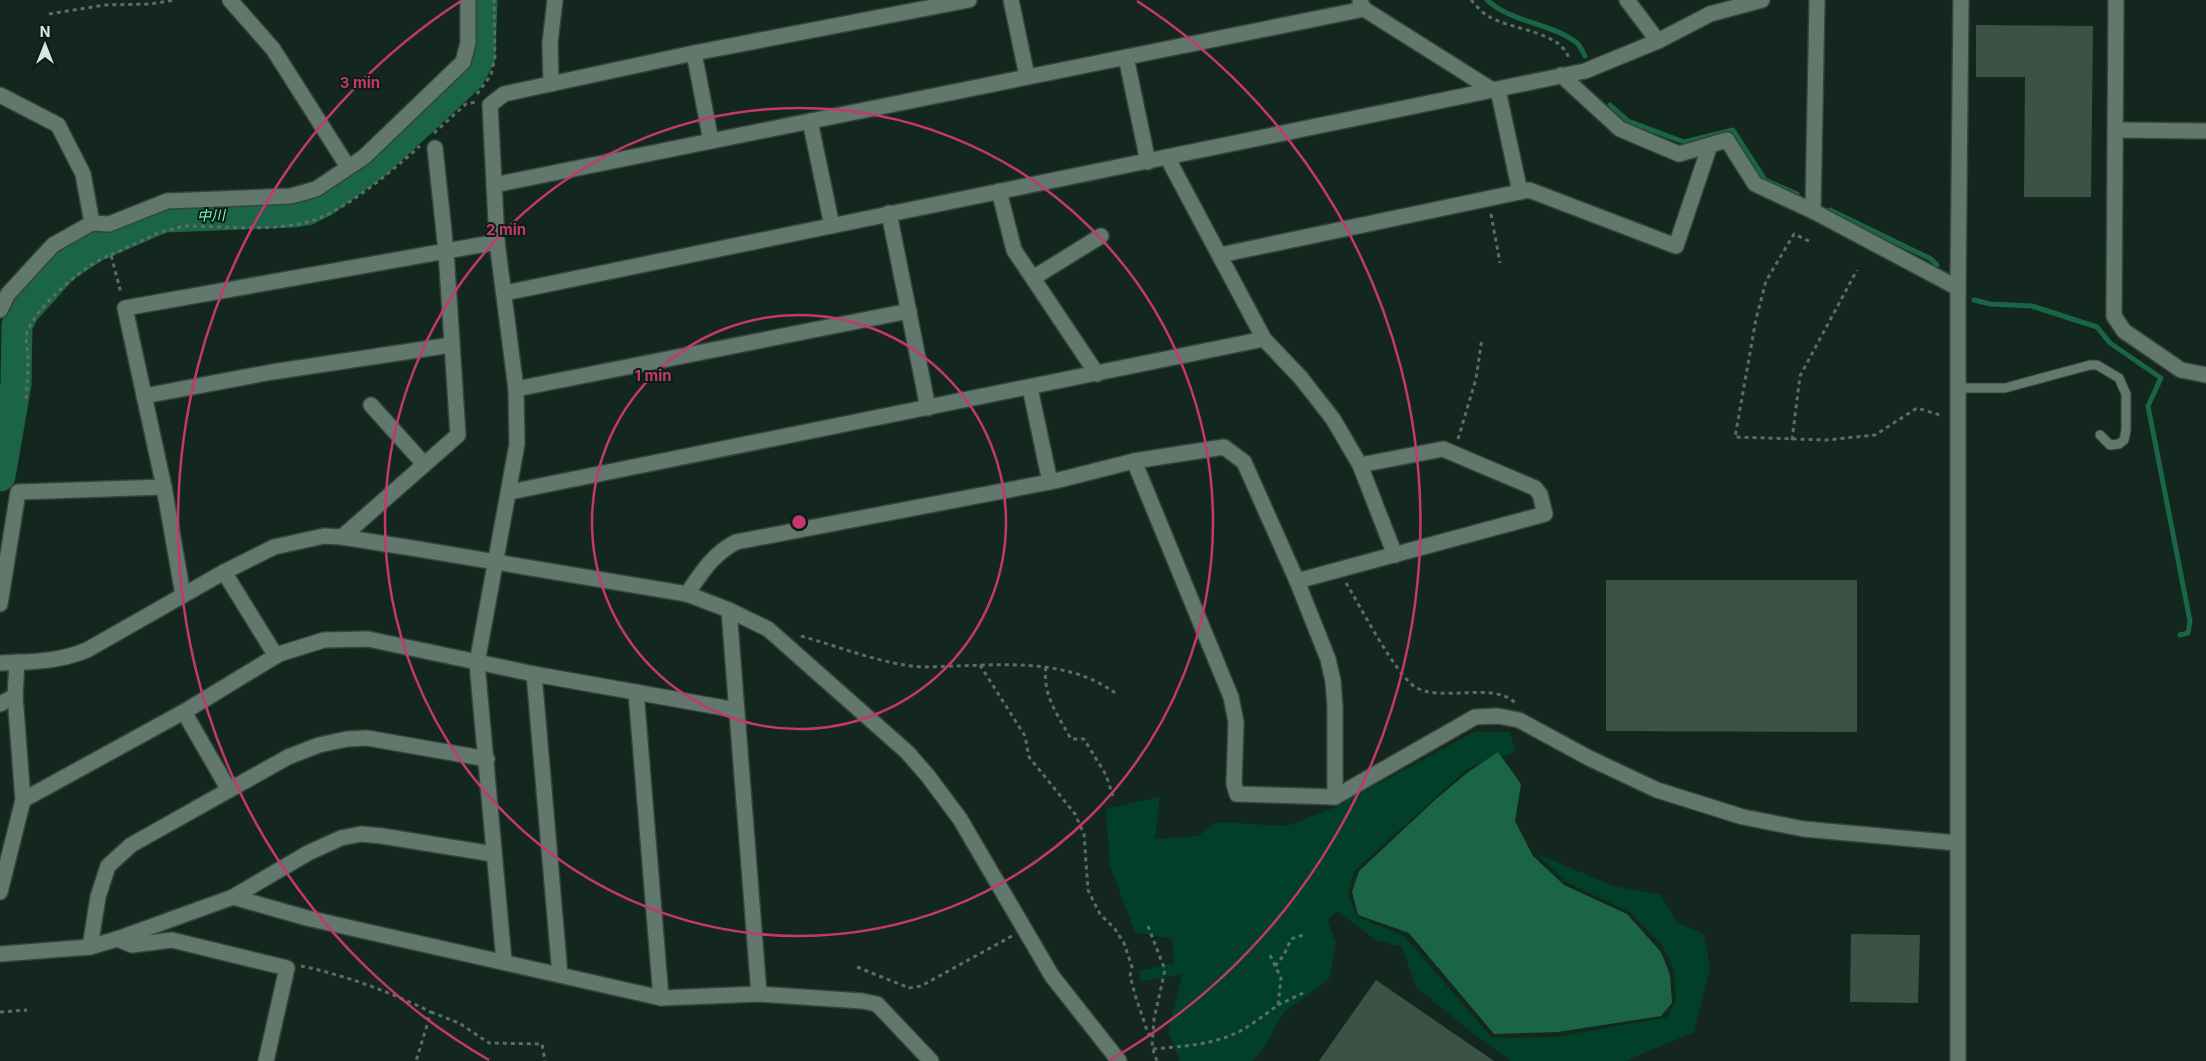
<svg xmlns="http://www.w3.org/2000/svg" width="2206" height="1061" viewBox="0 0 2206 1061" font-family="Inter,'Noto Sans JP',sans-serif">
<rect width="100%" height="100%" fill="#13271e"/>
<polygon fill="#023f29" points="1474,732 1510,732 1515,752 1468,768 1354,871 1348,895 1357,917 1404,936 1492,1038 1555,1037 1668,1017 1676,999 1674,970 1662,945 1631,913 1565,881 1537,854 1614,886 1661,895 1677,923 1704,934 1710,969 1694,1032 1625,1061 1511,1061 1472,1033 1416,987 1402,947 1376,940 1337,911 1327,920 1336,943 1329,979 1284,1012 1262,1051 1252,1061 1180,1061 1168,1031 1182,974 1140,982 1139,971 1174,963 1172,939 1135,932 1110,866 1106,809 1160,797 1155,839 1198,836 1216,822 1287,826 1333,808"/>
<polygon fill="#1a6447" points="1498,752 1521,784 1515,821 1533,856 1564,885 1627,914 1661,952 1670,975 1672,1003 1661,1016 1558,1032 1494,1034 1409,933 1358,915 1352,892 1359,871 1436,799 1467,773"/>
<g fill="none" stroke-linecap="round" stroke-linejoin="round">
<g stroke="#1a6447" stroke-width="5">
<path d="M1487,0C1512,23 1550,22 1577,43C1580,46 1583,52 1585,56"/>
<polyline points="1610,105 1628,121 1684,142 1733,130 1765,180 1797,194"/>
<polyline points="1830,210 1931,259 1937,265"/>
<polyline points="1974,300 1990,304 2032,306 2097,327 2110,343 2161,378 2148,406 2190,621 2188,633 2180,635"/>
</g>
<polyline stroke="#1a6447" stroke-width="31" points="0,476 16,384 17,325 25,310 64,267 96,246 164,217 294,212 307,210 323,202 375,164 469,77 480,57 482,0"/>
</g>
<g fill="#3c5247">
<polygon points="1976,25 2093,26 2091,197 2024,197 2025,77 1976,77"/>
<polygon points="1606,580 1857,580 1857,732 1606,731"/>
<polygon points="1851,934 1920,935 1918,1003 1850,1002"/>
<polygon points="1376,980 1494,1061 1319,1061"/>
</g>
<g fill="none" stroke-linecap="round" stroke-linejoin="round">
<defs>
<polyline id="lane" points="1958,388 2005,388 2090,365 2097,365 2119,378 2126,394 2126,430 2124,440 2119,444 2110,445 2100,435"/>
<g id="street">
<polyline points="230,0 273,49 348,167"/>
<polyline points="1011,0 1027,76"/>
<polyline points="1627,0 1658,41"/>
<polyline points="1817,0 1813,211 1958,288"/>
<polyline points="2116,0 2114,316 2124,331 2181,370 2206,375"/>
<polyline points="1360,1 1364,9 1494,91"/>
<polyline points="694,53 711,141"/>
<polyline points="1126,57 1148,162"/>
<polyline points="551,84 550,43 555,0"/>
<polyline points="1498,90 1520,192"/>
<polyline points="0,95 58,125 83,174 92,223"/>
<polyline points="810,121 832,226"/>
<polyline points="2115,130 2206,131"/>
<polyline points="1710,145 1727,140 1755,184 1813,211"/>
<polyline points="1167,157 1264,339 1301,378 1333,419 1360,465 1443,449 1535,488 1540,494 1545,514 1297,581"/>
<polyline points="494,185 1364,9"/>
<polyline points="999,191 1014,250 1097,374"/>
<polyline points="889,213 928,408"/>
<polyline points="1220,255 1529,190 1676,246 1710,145 1679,154 1620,129 1561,75"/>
<polyline points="1033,278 1101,236"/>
<polyline points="505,293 1585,71 1658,41 1710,14 1762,0"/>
<polyline points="0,310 8,294 53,245 92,223 109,224 167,201 291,196 316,189 364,157 463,62 468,43 468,0"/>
<polyline points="1030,388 1050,482"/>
<polyline points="516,389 909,311"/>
<polyline points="144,396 272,372 451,345"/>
<polyline points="371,405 424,464"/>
<polyline points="1134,461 1231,697 1236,722 1234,784 1237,794 1335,797 1475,717 1498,716 1519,720 1589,758 1657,790 1743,817 1804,829 1957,843"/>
<polyline points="1360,465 1395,555"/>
<polyline points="510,492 1264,339"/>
<polyline points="342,537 458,435 446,251 435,148"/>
<polyline points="224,572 276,656"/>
<path d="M687,594C702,572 713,554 736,542L1055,481L1134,461L1224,447L1244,462L1297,581L1328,659L1333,681L1335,707V797"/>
<polyline points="183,595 164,487 125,308 497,242"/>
<polyline points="0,604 18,492 164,487"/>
<polyline points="636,692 661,998"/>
<polyline points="0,704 15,696"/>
<polyline points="184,712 229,790"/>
<polyline points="23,800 187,710 279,654 324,640 368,639 534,674"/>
<polyline points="0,892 23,800 15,696 17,662"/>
<polyline points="233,897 307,918 661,998 759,994 862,1001 877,1004 931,1061"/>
<polyline points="117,939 132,945 172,940 287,968 266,1061"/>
<polyline points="90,947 98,897 108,866 131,845 288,757 319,745 347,739 367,738 487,759"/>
<polyline points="0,954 90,947 117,939 233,897 308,853 341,838 361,834 382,836 493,854"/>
<polyline points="504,961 477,663 517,444 516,389 497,242 490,105 504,94 694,53 969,0"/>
<polyline points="560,975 534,674 736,710"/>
<polyline points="759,994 729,610 768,629 907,752 928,776 960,819 1052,976 1119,1061"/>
</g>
<g id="secondary">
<path d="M0,663C31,662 58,662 87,650L224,572L274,547L324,536L342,537L418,549L687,594L729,610"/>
<polyline points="1958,1061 1958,288 1961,0"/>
</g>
</defs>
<use href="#lane" stroke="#34443c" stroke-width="11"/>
<use href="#street" stroke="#34443c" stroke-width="18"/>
<use href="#secondary" stroke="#34443c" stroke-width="18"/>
<g stroke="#5c6d65" stroke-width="3" stroke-dasharray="4 4" stroke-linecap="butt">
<path d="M1471,0C1476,5 1482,13 1488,16C1510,30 1562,31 1569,59"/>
<polyline points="49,14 105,5 150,4 175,0"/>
<polyline points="477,94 491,75 495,57 494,0"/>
<polyline points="434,133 466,104 476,102"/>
<polyline points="1491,214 1500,263"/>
<polyline points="1809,241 1794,234 1766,281 1756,319 1735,437 1827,440 1875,435 1917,408 1943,416"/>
<path d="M111,255L160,232L185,226C225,226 269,232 307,222C342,214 393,170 420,146"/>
<path d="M26,399C27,386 28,373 28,360C28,351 25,342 27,333C34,308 87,262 111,255L121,293"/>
<polyline points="1458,439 1476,379 1482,338"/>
<polyline points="1792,440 1800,376 1857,270"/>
<path d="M1346,583C1360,606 1396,675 1415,687C1442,703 1494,681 1515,703"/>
<path d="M801,636C837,646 874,661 911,666C926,668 942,666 957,666C1011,664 1070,660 1115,693"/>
<polyline points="980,665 1025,736 1029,757 1075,814 1084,834 1088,890 1100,914 1115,929 1124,943 1132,967 1130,976 1136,998 1148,1033 1153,1039"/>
<path d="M1046,667C1042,695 1058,715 1071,739H1084L1106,775L1113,796"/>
<polyline points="1148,926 1165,970 1154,1019 1152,1047 1157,1061"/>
<path d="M301,966C345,975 390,992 431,1012L416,1061"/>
<polyline points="1275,966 1284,955 1291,939 1303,935"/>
<polyline points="857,967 909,988 921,986 1012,936"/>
<polyline points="1278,1005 1303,993"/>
<polyline points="0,1012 27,1010"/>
<polyline points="431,1012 459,1023 489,1043 542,1044 545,1061"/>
<path d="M1153,1049C1184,1046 1215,1045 1242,1030C1254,1023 1266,1014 1278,1005L1281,978L1269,953"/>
</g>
<use href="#lane" stroke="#62786c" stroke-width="9"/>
<use href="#street" stroke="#62786c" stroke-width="15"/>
<use href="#secondary" stroke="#62786c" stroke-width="15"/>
</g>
<g fill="none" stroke="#c6376f" stroke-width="2.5">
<circle cx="799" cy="522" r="207"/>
<circle cx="799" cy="522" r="414"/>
<path d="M489 1060A621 621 0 0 1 461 1M1137 1A621 621 0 0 1 1110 1060"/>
</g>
<g text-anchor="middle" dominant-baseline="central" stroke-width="4" stroke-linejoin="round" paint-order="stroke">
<g font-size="14" font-style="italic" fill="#80fcc4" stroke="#0a1e15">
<text transform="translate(211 215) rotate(-2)">中川</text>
</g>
</g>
<circle cx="799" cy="522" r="8" fill="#c6376f" stroke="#0a1e15" stroke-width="2.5"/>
<g font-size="15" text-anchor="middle" font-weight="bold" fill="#c6376f" stroke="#0a1e15" stroke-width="4" stroke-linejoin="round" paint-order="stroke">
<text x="360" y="88">3 min</text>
<text x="506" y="235">2 min</text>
<text x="653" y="381">1 min</text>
</g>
<g transform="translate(45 45)" stroke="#0a1e15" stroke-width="4" paint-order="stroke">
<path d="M0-4L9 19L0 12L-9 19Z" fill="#dae7e0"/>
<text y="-8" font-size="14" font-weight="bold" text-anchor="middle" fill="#dae7e0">N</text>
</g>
</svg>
